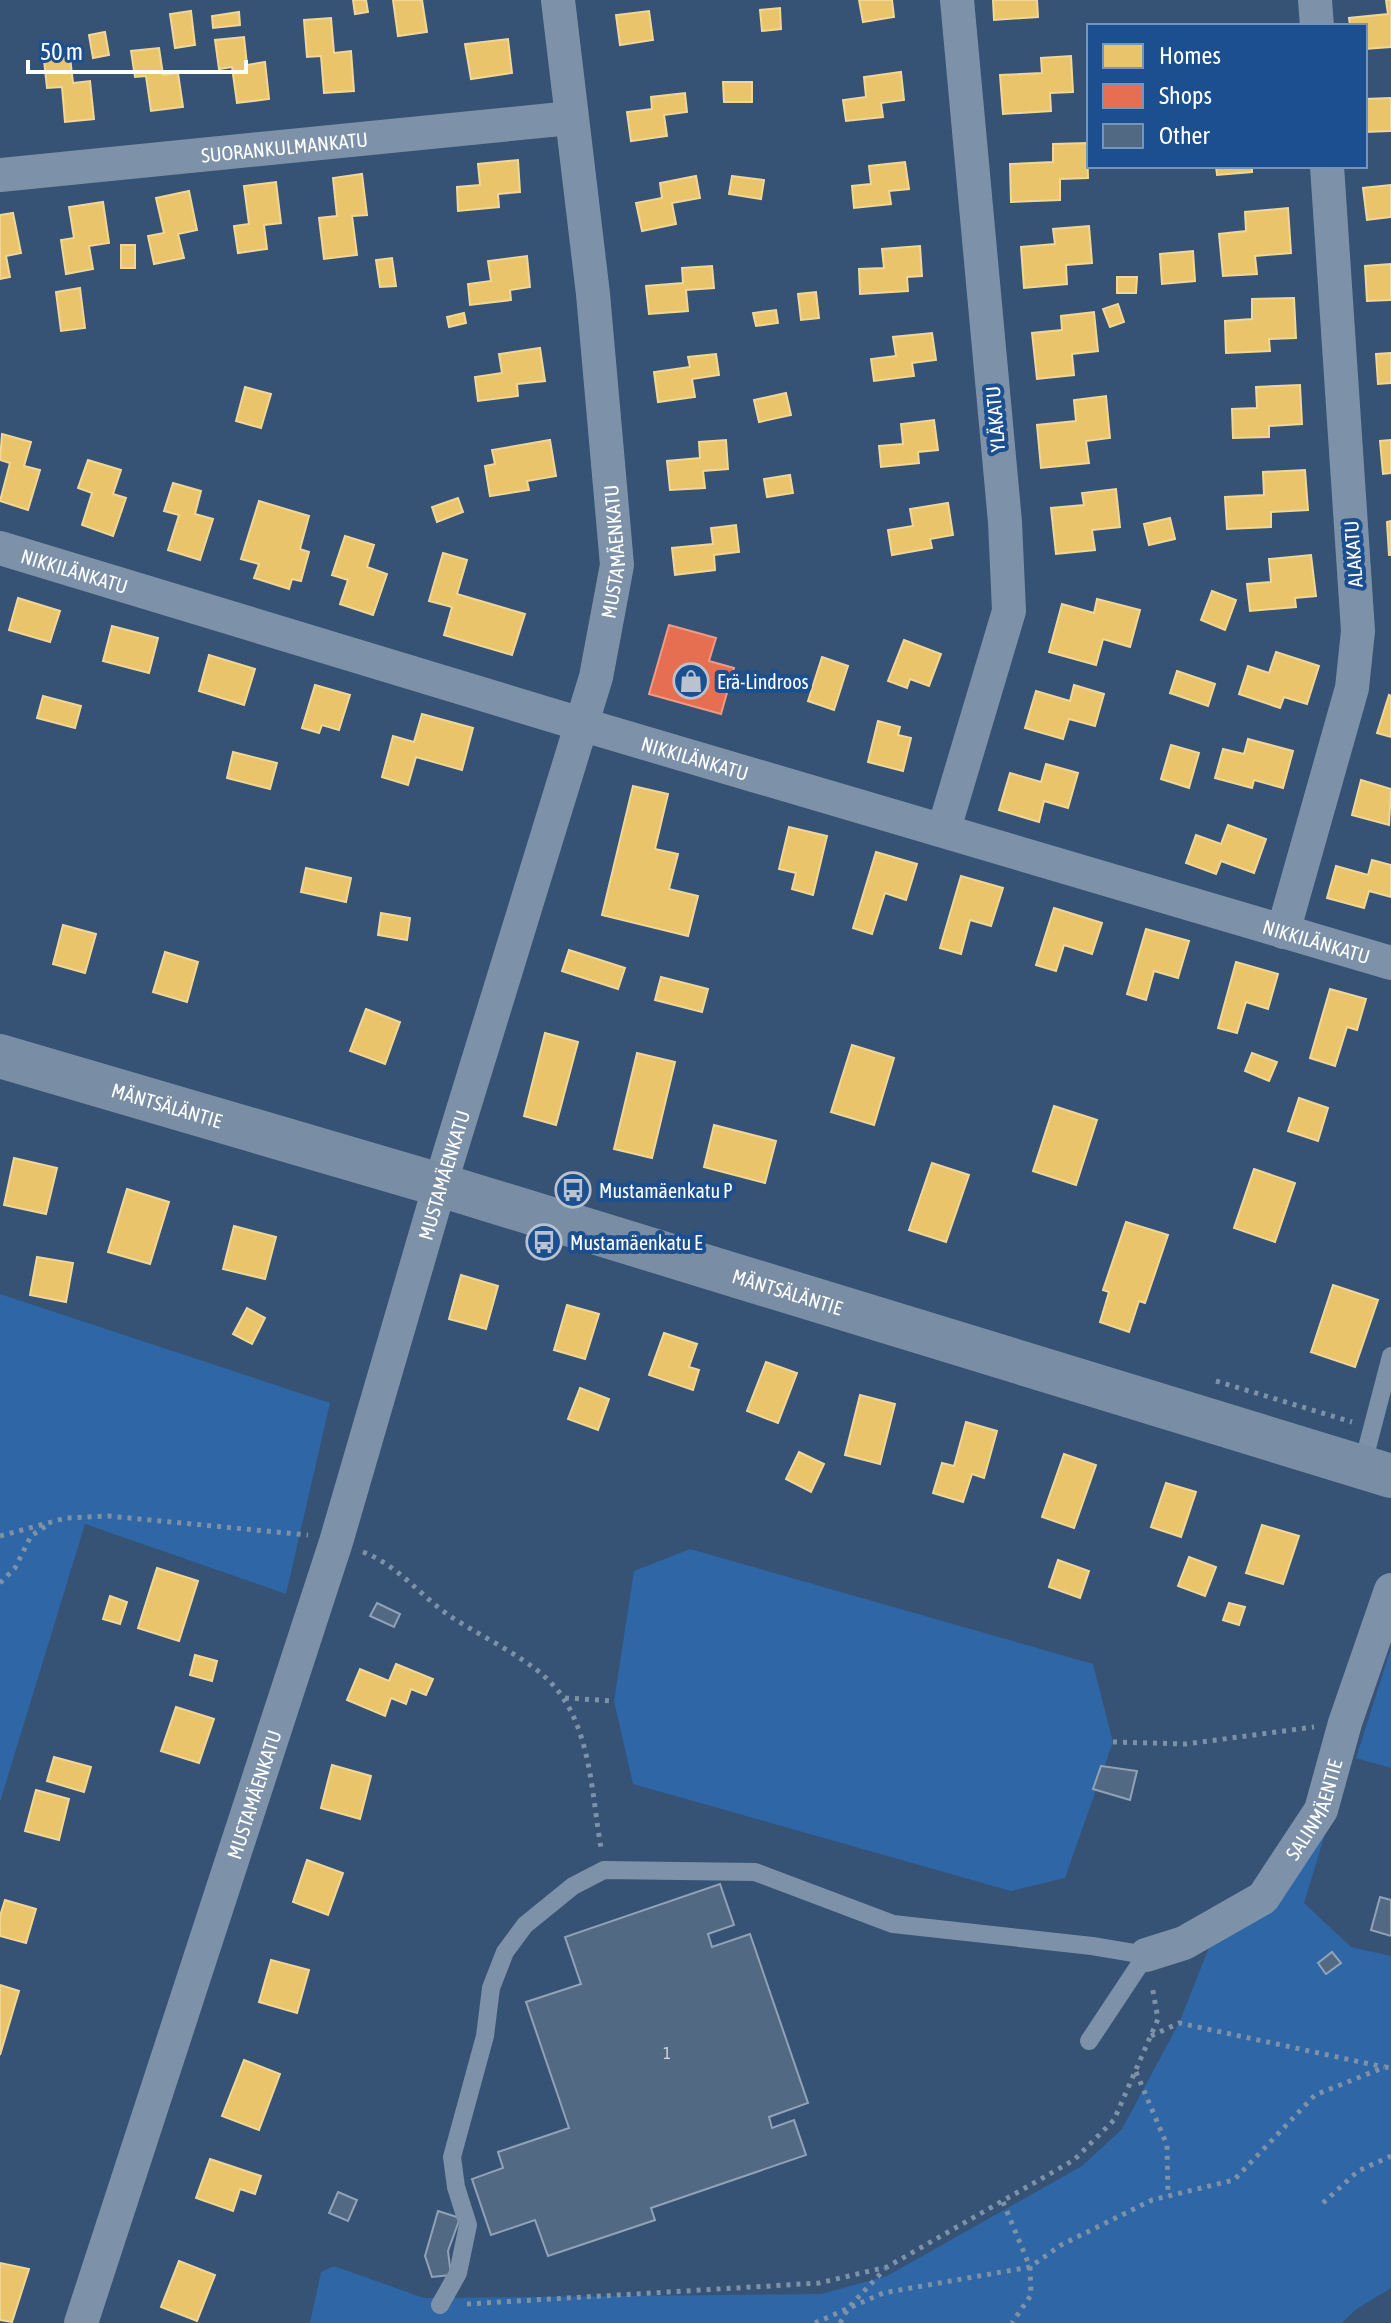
<svg xmlns="http://www.w3.org/2000/svg" width="1391" height="2323" viewBox="0 0 1391 2323" font-family="'Asap Condensed',sans-serif">
<rect width="100%" height="100%" fill="#365274"/>
<g fill="#2f66a5">
<polygon points="0,1294 330,1403 286,1594 85,1524 0,1802"/>
<polygon points="690,1549 1093,1664 1113,1742 1065,1878 1011,1891 633,1784 614,1701 634,1571"/>
<polygon points="1391,1648 1391,1768 1356,1758"/>
<polygon points="1326,1831 1304,1903 1351,1947 1391,1956 1391,2288 1355,2310 1342,2323 310,2323 321,2272 334,2266 424,2298 821,2294 887,2276 1082,2166 1122,2129 1179,2023 1210,1945"/>
</g>
<g fill="#e9c46a" stroke="#f0d697" stroke-width="2">
<polygon points="353,0 366,0 368,12 355,14"/>
<polygon points="393,0 422,0 427,32 398,36"/>
<polygon points="859,0 892,0 894,17 863,22"/>
<polygon points="993,0 1037,0 1038,17 994,20"/>
<polygon points="1386,0 1391,0 1391,47 1365,49 1365,26 1350,26 1349,18 1388,14"/>
<polygon points="780,8 781,29 762,31 760,10"/>
<polygon points="191,11 195,45 175,48 170,14"/>
<polygon points="649,11 653,40 620,45 616,15"/>
<polygon points="239,12 240,25 213,28 212,16"/>
<polygon points="331,18 334,53 351,51 354,91 324,93 321,56 307,57 304,20"/>
<polygon points="105,32 109,55 93,58 89,35"/>
<polygon points="244,37 247,65 265,62 269,99 237,103 232,67 219,69 215,40"/>
<polygon points="508,39 512,73 471,79 465,44"/>
<polygon points="159,48 163,75 178,73 183,107 151,111 146,76 135,77 131,51"/>
<polygon points="1071,56 1073,92 1050,93 1051,111 1003,114 1000,75 1042,73 1041,58"/>
<polygon points="70,57 73,83 90,81 94,119 65,122 62,87 47,88 44,60"/>
<polygon points="901,72 904,100 881,103 883,117 846,121 843,100 866,97 864,77"/>
<polygon points="723,82 752,82 752,102 724,102"/>
<polygon points="685,93 687,112 664,115 667,136 631,141 627,112 652,109 651,97"/>
<polygon points="1391,98 1391,131 1365,132 1365,99"/>
<polygon points="1087,143 1088,178 1060,179 1060,200 1011,202 1010,164 1053,162 1053,144"/>
<polygon points="518,160 520,192 498,194 499,207 458,211 457,187 480,185 478,164"/>
<polygon points="905,162 909,189 889,191 891,204 854,208 852,186 871,184 869,166"/>
<polygon points="1216,166 1252,166 1252,172 1217,175"/>
<polygon points="362,174 367,215 352,216 357,255 324,259 319,218 337,216 333,178"/>
<polygon points="696,176 700,198 672,203 676,224 642,231 636,203 662,198 660,183"/>
<polygon points="732,176 764,180 761,199 729,194"/>
<polygon points="276,182 281,223 264,225 267,249 238,253 234,226 249,224 244,186"/>
<polygon points="1391,185 1391,217 1367,220 1363,188"/>
<polygon points="189,191 197,230 178,234 184,258 154,264 148,236 164,233 156,198"/>
<polygon points="103,202 109,243 89,246 93,269 66,274 61,240 74,238 69,207"/>
<polygon points="1288,208 1291,253 1255,256 1257,274 1223,276 1219,234 1246,231 1245,212"/>
<polygon points="13,213 21,253 6,256 10,277 0,279 0,215"/>
<polygon points="1089,226 1092,263 1066,265 1067,284 1024,288 1021,247 1055,244 1053,229"/>
<rect x="121" y="245" width="14" height="23"/>
<polygon points="920,246 922,276 907,277 908,291 860,294 859,269 884,268 882,249"/>
<polygon points="1193,251 1195,281 1162,284 1160,254"/>
<polygon points="527,256 530,287 510,290 511,300 470,305 468,284 491,281 488,261"/>
<polygon points="392,258 396,286 380,287 376,260"/>
<polygon points="1391,264 1391,300 1367,301 1365,266"/>
<polygon points="712,266 714,288 686,290 688,311 649,314 646,286 683,283 682,268"/>
<polygon points="1117,277 1137,277 1136,293 1117,293"/>
<polygon points="80,288 85,328 61,331 56,292"/>
<polygon points="816,292 819,318 801,320 798,294"/>
<polygon points="1294,298 1296,338 1269,339 1270,351 1226,353 1225,321 1252,319 1252,299"/>
<polygon points="1118,304 1124,322 1110,327 1103,309"/>
<polygon points="776,310 778,323 756,326 753,313"/>
<polygon points="1094,312 1098,351 1072,354 1074,375 1037,379 1032,333 1062,330 1061,316"/>
<polygon points="464,313 466,323 449,327 447,317"/>
<polygon points="932,333 936,360 912,363 914,376 874,381 871,359 896,356 893,337"/>
<polygon points="540,348 545,381 517,384 518,396 478,401 475,377 502,373 499,354"/>
<polygon points="1391,353 1391,383 1378,384 1376,354"/>
<polygon points="716,354 719,375 692,379 695,397 658,402 654,372 690,367 688,357"/>
<polygon points="1300,385 1302,424 1269,426 1269,437 1233,438 1232,409 1257,408 1256,387"/>
<polygon points="245,387 271,394 261,428 236,421"/>
<polygon points="786,393 791,415 759,422 754,400"/>
<polygon points="1106,396 1110,438 1086,441 1089,463 1041,468 1037,425 1076,421 1074,400"/>
<polygon points="934,420 938,450 918,452 919,463 881,467 879,446 903,444 901,424"/>
<polygon points="2,434 31,442 24,466 40,470 28,510 0,501 10,463 0,460"/>
<polygon points="550,440 556,476 527,481 529,490 490,496 485,466 495,464 492,450"/>
<polygon points="726,440 728,469 703,471 705,488 670,490 667,461 700,458 699,442"/>
<polygon points="1391,440 1391,473 1383,474 1380,441"/>
<polygon points="88,460 121,470 113,494 126,498 113,536 82,525 92,493 78,488"/>
<polygon points="1305,470 1308,510 1271,512 1271,527 1227,529 1225,497 1264,495 1263,472"/>
<polygon points="790,475 793,493 767,497 764,479"/>
<polygon points="173,483 201,491 195,514 213,519 200,560 168,550 179,515 164,511"/>
<polygon points="1116,489 1120,527 1092,530 1095,550 1056,554 1051,508 1084,505 1082,493"/>
<polygon points="458,498 463,512 437,522 432,507"/>
<polygon points="259,501 309,516 300,549 309,552 301,581 292,579 289,589 254,578 259,564 241,559"/>
<polygon points="948,503 953,535 930,539 932,548 892,555 888,530 913,526 910,509"/>
<polygon points="1170,518 1175,539 1149,545 1144,524"/>
<polygon points="1391,521 1391,555 1389,555 1387,522"/>
<polygon points="736,525 739,552 714,555 715,570 675,575 672,548 713,544 711,528"/>
<polygon points="345,536 374,545 367,567 387,574 373,615 340,604 348,580 332,575"/>
<polygon points="443,553 467,560 457,594 525,614 512,655 444,635 452,607 429,601"/>
<polygon points="1311,555 1316,596 1295,598 1296,607 1250,611 1247,584 1271,582 1269,559"/>
<polygon points="1212,591 1236,600 1225,630 1201,620"/>
<polygon points="18,598 60,611 50,642 9,630"/>
<polygon points="1097,599 1140,610 1130,647 1103,639 1096,665 1049,652 1062,604 1094,613"/>
<polygon points="112,626 158,638 149,673 103,661"/>
<polygon points="904,640 941,654 929,686 910,679 907,688 888,681"/>
<polygon points="1276,652 1319,666 1307,704 1284,697 1280,708 1239,694 1248,666 1269,673"/>
<polygon points="209,655 255,669 244,705 199,691"/>
<polygon points="822,657 848,666 834,710 808,701"/>
<polygon points="1177,671 1215,684 1208,706 1170,693"/>
<polygon points="315,685 350,695 339,730 322,725 319,733 302,728"/>
<polygon points="1074,685 1104,694 1095,726 1069,719 1063,739 1025,728 1036,691 1070,701"/>
<polygon points="1389,695 1391,696 1391,737 1377,733"/>
<polygon points="43,696 81,706 75,728 37,718"/>
<polygon points="422,714 473,728 462,770 416,757 408,785 382,777 393,736 414,742"/>
<polygon points="878,721 900,727 898,735 911,738 903,771 868,762"/>
<polygon points="1248,739 1293,751 1283,788 1254,780 1252,788 1215,778 1223,749 1244,754"/>
<polygon points="1171,745 1199,753 1189,788 1161,779"/>
<polygon points="233,752 277,763 270,789 227,778"/>
<polygon points="1046,764 1078,773 1068,808 1044,801 1039,822 999,810 1010,773 1041,782"/>
<polygon points="1361,780 1391,789 1389,825 1352,815"/>
<polygon points="633,786 668,794 655,849 678,854 669,889 698,896 688,936 602,915"/>
<polygon points="1228,825 1266,839 1254,873 1221,861 1216,874 1186,863 1196,835 1221,844"/>
<polygon points="789,827 827,836 813,895 792,889 796,873 779,869"/>
<polygon points="876,852 917,864 906,900 885,893 872,934 853,928"/>
<polygon points="1372,860 1391,865 1391,897 1369,891 1364,908 1327,898 1336,866 1368,875"/>
<polygon points="306,868 351,878 346,902 301,892"/>
<polygon points="961,876 1003,888 991,926 970,920 961,954 940,948"/>
<polygon points="1054,908 1102,923 1092,954 1064,945 1056,971 1036,965"/>
<polygon points="381,913 410,918 407,940 378,935"/>
<polygon points="63,925 96,934 85,973 53,964"/>
<polygon points="1146,929 1189,941 1178,978 1154,971 1146,1000 1127,994"/>
<polygon points="569,950 625,968 618,989 562,971"/>
<polygon points="165,952 198,962 187,1002 153,992"/>
<polygon points="1236,962 1278,974 1268,1009 1246,1002 1237,1033 1218,1028"/>
<polygon points="661,977 708,989 702,1012 655,1000"/>
<polygon points="1330,989 1366,999 1357,1030 1347,1027 1335,1066 1310,1058"/>
<polygon points="366,1009 400,1022 385,1064 350,1051"/>
<polygon points="545,1033 578,1042 556,1125 524,1116"/>
<polygon points="852,1045 894,1058 874,1125 831,1112"/>
<polygon points="637,1053 675,1062 652,1158 614,1149"/>
<polygon points="1252,1053 1277,1062 1269,1081 1245,1071"/>
<polygon points="1299,1098 1328,1108 1318,1141 1288,1131"/>
<polygon points="1054,1106 1097,1120 1076,1185 1033,1171"/>
<polygon points="714,1125 776,1141 765,1183 704,1167"/>
<polygon points="14,1158 57,1168 46,1214 4,1205"/>
<polygon points="932,1163 969,1175 946,1242 909,1230"/>
<polygon points="1254,1169 1295,1183 1275,1242 1234,1228"/>
<polygon points="127,1189 169,1202 150,1264 108,1252"/>
<polygon points="1126,1222 1168,1235 1145,1303 1139,1301 1129,1332 1100,1322 1109,1292 1103,1290"/>
<polygon points="234,1226 276,1237 265,1279 223,1269"/>
<polygon points="37,1257 73,1263 66,1302 30,1295"/>
<polygon points="461,1275 498,1286 486,1329 449,1319"/>
<polygon points="1333,1285 1378,1300 1355,1367 1311,1352"/>
<polygon points="567,1305 599,1314 585,1359 554,1350"/>
<polygon points="247,1308 265,1318 252,1344 233,1334"/>
<polygon points="664,1333 697,1344 689,1367 699,1370 693,1390 649,1375"/>
<polygon points="766,1362 797,1373 778,1423 747,1411"/>
<polygon points="580,1388 609,1399 598,1430 568,1419"/>
<polygon points="860,1395 895,1404 880,1464 845,1455"/>
<polygon points="966,1422 997,1431 984,1478 972,1474 963,1502 933,1493 942,1463 954,1466"/>
<polygon points="799,1452 824,1464 811,1492 786,1479"/>
<polygon points="1064,1454 1096,1465 1074,1528 1042,1517"/>
<polygon points="1166,1483 1196,1492 1181,1537 1151,1527"/>
<polygon points="1262,1525 1299,1536 1283,1584 1246,1573"/>
<polygon points="1189,1557 1216,1567 1205,1596 1178,1586"/>
<polygon points="1058,1560 1089,1571 1080,1598 1049,1587"/>
<polygon points="157,1568 198,1581 179,1641 138,1628"/>
<polygon points="110,1596 127,1602 120,1624 103,1619"/>
<polygon points="1229,1603 1245,1607 1239,1625 1223,1620"/>
<polygon points="195,1655 217,1661 212,1681 190,1675"/>
<polygon points="396,1664 433,1679 426,1695 411,1689 406,1704 391,1698 385,1716 347,1700 360,1669 389,1681"/>
<polygon points="176,1707 214,1719 199,1763 161,1751"/>
<polygon points="54,1757 91,1767 84,1792 47,1781"/>
<polygon points="332,1765 371,1776 360,1819 321,1808"/>
<polygon points="36,1790 69,1799 59,1840 25,1831"/>
<polygon points="307,1860 343,1873 328,1915 293,1902"/>
<polygon points="5,1900 36,1909 26,1943 0,1936 0,1916"/>
<polygon points="271,1960 309,1970 297,2013 259,2002"/>
<polygon points="0,1985 19,1991 0,2055"/>
<polygon points="244,2060 280,2074 259,2130 222,2116"/>
<polygon points="210,2159 261,2176 255,2194 240,2189 233,2211 196,2198"/>
<polygon points="179,2261 215,2275 197,2321 161,2307"/>
<polygon points="0,2263 29,2269 12,2322 0,2320"/>
</g>
<polygon fill="#e76f51" stroke="#ee9a85" stroke-width="2" points="669,625 716,638 709,661 734,668 721,714 649,694"/>
<g fill="#526984" stroke="#92a2b6" stroke-width="2">
<polygon points="377,1603 400,1614 394,1627 370,1616"/>
<polygon points="1101,1766 1137,1771 1130,1800 1093,1789"/>
<polygon points="720,1884 734,1925 708,1934 712,1947 750,1934 808,2103 769,2117 772,2128 794,2120 806,2155 651,2208 655,2220 548,2256 535,2220 491,2235 472,2179 503,2168 498,2152 569,2128 526,2002 581,1984 565,1937"/>
<polygon points="1380,1897 1391,1900 1391,1936 1371,1930"/>
<polygon points="1332,1952 1341,1963 1326,1974 1318,1963"/>
<polygon points="338,2192 357,2200 348,2221 329,2213"/>
<polygon points="438,2211 460,2218 448,2251 451,2275 432,2277 425,2256"/>
</g>
<g fill="none" stroke-linecap="round" stroke-linejoin="round">
<g stroke="#7d92a8" stroke-width="5" stroke-dasharray="4 6" stroke-linecap="butt">
<polyline points="1216,1381 1352,1422"/>
<polyline points="0,1536 66,1518 108,1516 308,1535"/>
<path d="M363,1552C397,1565 418,1593 447,1614C476,1634 520,1654 545,1677C591,1718 591,1791 601,1848"/>
<polyline points="0,1583 15,1568 31,1536 49,1524"/>
<polyline points="565,1698 614,1701"/>
<polyline points="1113,1742 1186,1744 1314,1727"/>
<polyline points="1151,2036 1179,2023 1384,2067"/>
<polyline points="1136,2072 1167,2145 1168,2196"/>
<polyline points="1003,2202 1030,2267 1031,2295 1012,2323"/>
<polyline points="1323,2203 1358,2171 1391,2156"/>
<polyline points="467,2304 819,2283 887,2267 1074,2160 1114,2120 1158,2019 1152,1986"/>
<polyline points="815,2323 883,2293 1030,2267 1061,2245 1152,2200 1234,2180 1315,2095 1385,2067 1391,2068"/>
<polyline points="840,2323 849,2307 885,2269"/>
</g>
<g stroke="#7d92a8" stroke-width="18">
<polyline points="1362,1467 1391,1356"/>
<polyline points="440,2305 458,2273 468,2225 456,2187 452,2157 485,2036 491,1988 505,1952 525,1925 573,1886 604,1870 755,1872 893,1924 1092,1946 1146,1955 1089,2041"/>
</g>
<g stroke="#7d92a8" stroke-width="34">
<polyline points="1315,0 1317,26"/>
<path id="s1" d="M0,175L571,118"/>
<path id="s2" d="M0,548L604,731L1391,963"/>
<polyline points="944,829 1009,611 1005,522 957,0"/>
<polyline points="1283,932 1352,688 1358,631 1327,166"/>
<path id="s3" d="M1146,1955L1184,1943L1263,1898L1321,1810L1345,1723L1391,1590"/>
<path id="s4" d="M81,2323L336,1542L440,1185L596,677L617,565L593,294L558,0"/>
</g>
<path stroke="#798da4" stroke-width="44" id="s5" d="M0,1056L440,1185L1391,1476"/>
</g>
<defs>
<symbol id="shop-ring" viewBox="-11 -11 22 22"><circle r="9.5" fill="#1b4f8f" stroke="#b9c2ce" stroke-width="1.5"/><path d="M-5-2.5h2.3a2.7 3.5 0 0 1 5.4 0H5L5.5 6h-11ZM-1.5-2.5h3a1.5 2.3 0 0 0-3 0Z" fill="#b9c2ce"/></symbol>
<symbol id="bus-ring" viewBox="-11 -11 22 22"><circle r="9.5" fill="#1b4f8f" stroke="#b9c2ce" stroke-width="1.5"/><path d="M-5-6H5V4H4V6H2V4H-2V6H-4V4H-5ZM-3.5-4V0h7V-4ZM-3.5 1.2v1.5H-2V1.2ZM2 1.2v1.5H3.5V1.2Z" fill="#b9c2ce"/></symbol>
</defs>
<g fill-rule="evenodd">
<use href="#shop-ring" x="671" y="661" width="40" height="40"/>
<use href="#bus-ring" x="553" y="1170" width="40" height="40"/>
<use href="#bus-ring" x="524" y="1222" width="40" height="40"/>
</g>
<g text-anchor="middle" dominant-baseline="central" stroke-width="8" stroke-linejoin="round" paint-order="stroke">
<g font-size="16" fill="#d4dae0">
<text x="667" y="2053">1</text>
</g>
<g font-size="20" fill="#fff" stroke="#1b4f8f">
<text stroke="none"><textPath href="#s1" startOffset="286">SUORANKULMANKATU</textPath></text>
<text transform="translate(995 419) rotate(-95)">YLÄKATU</text>
<text stroke="none"><textPath href="#s4" startOffset="1852">MUSTAMÄENKATU</textPath></text>
<text transform="translate(1353 554) rotate(-94)">ALAKATU</text>
<text stroke="none"><textPath href="#s2" startOffset="78">NIKKILÄNKATU</textPath></text>
<text stroke="none"><textPath href="#s2" startOffset="726">NIKKILÄNKATU</textPath></text>
<text stroke="none"><textPath href="#s2" startOffset="1374">NIKKILÄNKATU</textPath></text>
<text stroke="none"><textPath href="#s5" startOffset="174">MÄNTSÄLÄNTIE</textPath></text>
<text stroke="none"><textPath href="#s4" startOffset="1204">MUSTAMÄENKATU</textPath></text>
<text stroke="none"><textPath href="#s5" startOffset="822">MÄNTSÄLÄNTIE</textPath></text>
<text stroke="none"><textPath href="#s4" startOffset="556">MUSTAMÄENKATU</textPath></text>
<text stroke="none"><textPath href="#s3" startOffset="234">SALINMÄENTIE</textPath></text>
</g>
<g font-size="20" fill="#fff" stroke="#1b4f8f" text-anchor="start">
<text x="717" y="681">Erä-Lindroos</text>
<text x="599" y="1190">Mustamäenkatu P</text>
<text x="570" y="1242">Mustamäenkatu E</text>
</g>
</g>
<rect x="1087" y="24" width="280" height="144" fill="#1b4f8f" stroke="#7695bc" stroke-width="2"/>
<rect x="1103" y="44" width="40" height="24" fill="#e9c46a" stroke="#7695bc" stroke-width="2"/>
<text x="1159" y="64" font-size="24" fill="#ffffff">Homes</text>
<rect x="1103" y="84" width="40" height="24" fill="#e76f51" stroke="#7695bc" stroke-width="2"/>
<text x="1159" y="104" font-size="24" fill="#ffffff">Shops</text>
<rect x="1103" y="124" width="40" height="24" fill="#526984" stroke="#7695bc" stroke-width="2"/>
<text x="1159" y="144" font-size="24" fill="#ffffff">Other</text>
<path d="M28 60v12h218v-12" fill="none" stroke="#ffffff" stroke-width="4"/>
<text x="40" y="60" font-size="24" fill="#ffffff" stroke="#1b4f8f" stroke-width="6" paint-order="stroke">50 m</text>
</svg>
